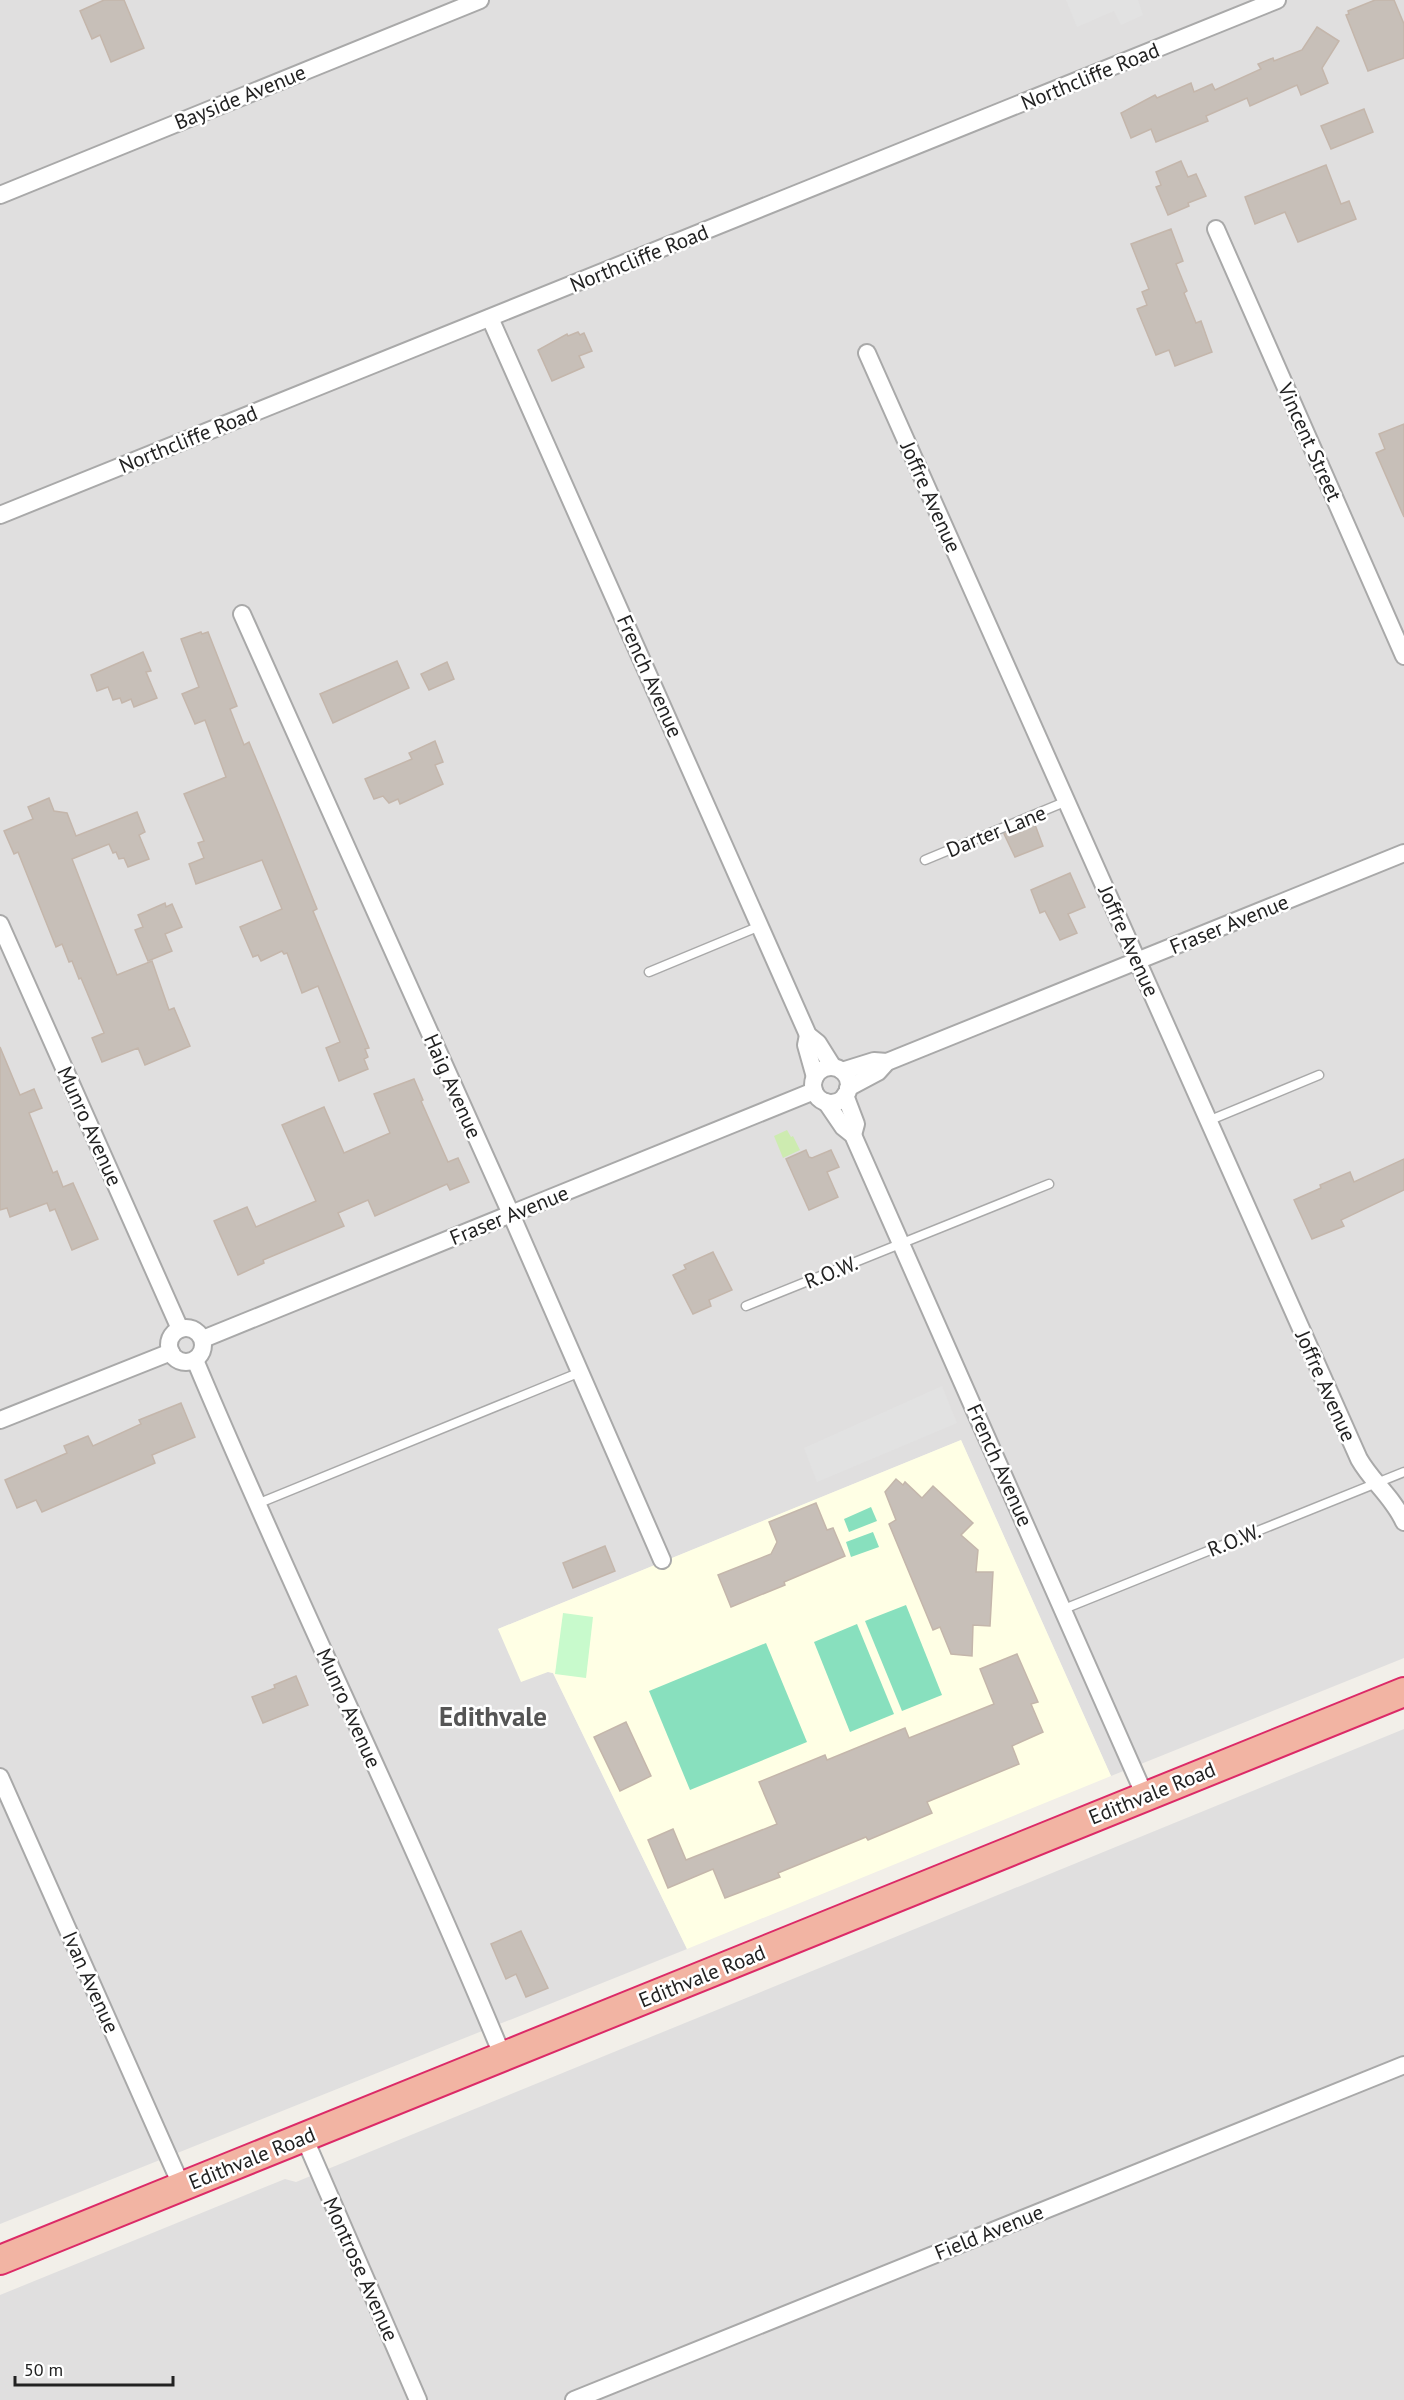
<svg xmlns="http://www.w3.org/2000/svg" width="1404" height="2400" viewBox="0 0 1404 2400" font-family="'PT Sans',sans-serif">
<rect width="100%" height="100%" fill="#f2efe9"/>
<g fill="#e0dfdf">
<polygon points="0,0 1404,0 1404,1658 1111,1776 961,1440 498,1629 548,1672 553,1673 687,1949 0,2224"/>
<polygon points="1404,1729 1404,2400 0,2400 0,2295 285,2179 296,2182"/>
</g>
<polygon fill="#ffffe5" points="961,1440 1111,1776 687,1949 553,1673 548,1672 521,1682 498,1629"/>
<polygon fill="#cdebb0" points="787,1130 791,1137 793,1136 800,1150 783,1158 774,1136"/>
<polygon fill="#c8facc" points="563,1613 593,1617 586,1678 555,1674"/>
<g fill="#88e0be">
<polygon points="871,1507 877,1521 849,1532 844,1519"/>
<polygon points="873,1532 879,1547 851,1557 846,1542"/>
<polygon points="906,1605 942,1695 902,1711 865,1621"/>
<polygon points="857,1624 894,1714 850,1732 814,1642"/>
<polygon points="766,1643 807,1742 690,1790 649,1691"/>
</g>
<g fill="#e2e2e2">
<polygon points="1066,0 1138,0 1143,15 1121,25 1114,11 1077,27"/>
<polygon points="942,1386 957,1423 817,1482 804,1448"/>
</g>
<g fill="#c7bfb8" stroke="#c4b6ab" stroke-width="1.5">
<polygon points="104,0 124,0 144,48 111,62 100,35 92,39 80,11"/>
<polygon points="1375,0 1394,0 1404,24 1404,58 1368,71 1346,15 1349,14 1348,11"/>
<polygon points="1317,27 1339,41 1322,68 1328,83 1301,95 1297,85 1250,106 1247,98 1206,116 1208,121 1156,142 1151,129 1131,138 1121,113 1155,95 1157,98 1191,83 1194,92 1212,84 1215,90 1261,69 1258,64 1273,58 1274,61 1302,50"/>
<polygon points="1364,109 1373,132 1331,149 1321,126"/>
<polygon points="1181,161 1188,177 1196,174 1206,196 1188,203 1189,206 1168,215 1156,187 1161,185 1156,172"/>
<polygon points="1326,165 1341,204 1349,201 1356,219 1298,242 1285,212 1255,224 1245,197"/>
<polygon points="1171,229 1183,261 1176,264 1187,291 1184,293 1196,323 1201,321 1212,352 1175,366 1169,350 1156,355 1137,309 1147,305 1142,292 1149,289 1131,244"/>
<polygon points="578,332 580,335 584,333 592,351 579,356 584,367 552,381 538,350 567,334 568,336"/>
<polygon points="1404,424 1404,517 1376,453 1385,449 1379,434"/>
<polygon points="201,632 202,634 208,632 237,706 230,709 244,745 249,742 278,812 317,909 313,911 369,1048 365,1049 368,1057 364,1059 368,1069 339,1081 326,1048 340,1042 318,986 302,993 287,953 284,954 282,951 261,961 258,955 253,957 240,927 282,909 262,860 196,884 189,864 204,858 198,843 204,841 184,794 226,777 205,720 195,724 182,694 199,687 181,639"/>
<polygon points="143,652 151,671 146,672 157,698 134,707 131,699 122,703 120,698 113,700 108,687 97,691 91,675"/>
<polygon points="397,661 409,688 333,723 320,694"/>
<polygon points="447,662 454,679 429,690 421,674"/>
<polygon points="435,741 443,762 435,765 443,784 400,804 398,799 389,803 383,796 374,799 365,779 412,759 409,753"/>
<polygon points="49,798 54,811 67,813 76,836 137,812 145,832 139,835 149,859 128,867 124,858 119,859 116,852 113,853 109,844 72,859 117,975 152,961 169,1010 174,1008 190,1046 145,1065 138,1048 102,1062 92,1038 104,1033 81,978 79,979 72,961 69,962 62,944 56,947 18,852 14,854 4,831 33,819 28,807"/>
<polygon points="1034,822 1043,846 1015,857 1004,834"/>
<polygon points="1070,873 1085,907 1068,914 1077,933 1060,940 1045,911 1040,913 1031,890"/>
<polygon points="165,903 166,907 172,904 182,927 165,934 172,951 148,961 135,930 143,927 138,915"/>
<polygon points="0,1047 20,1095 34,1089 42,1108 29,1113 53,1173 57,1171 63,1187 73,1183 98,1239 72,1250 55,1209 50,1211 47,1203 10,1217 7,1208 0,1210"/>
<polygon points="414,1079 423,1100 421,1101 448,1162 458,1158 469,1182 450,1190 447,1184 375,1216 368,1200 338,1213 344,1226 263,1260 264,1263 238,1275 214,1221 247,1207 256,1227 316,1201 282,1125 324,1107 344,1153 390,1133 374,1094"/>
<polygon points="806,1150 809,1157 812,1158 831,1150 839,1167 827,1172 838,1197 809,1210 786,1159"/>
<polygon points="1404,1159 1404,1190 1341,1220 1344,1226 1312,1239 1294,1200 1321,1188 1320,1185 1350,1172 1354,1182"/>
<polygon points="713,1252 732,1290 709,1300 711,1306 693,1314 673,1275 686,1269 684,1265"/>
<polygon points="181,1403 195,1437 152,1455 155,1463 42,1512 36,1500 17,1508 5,1480 67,1453 64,1446 88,1436 93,1446 141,1424 139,1420"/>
<polygon points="896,1479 903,1485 905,1482 922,1498 933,1486 973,1523 961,1535 978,1550 976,1572 993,1572 990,1626 973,1625 972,1656 951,1654 940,1627 933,1630 889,1524 896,1520 885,1492"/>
<polygon points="816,1503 827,1530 833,1528 845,1556 784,1582 785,1585 731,1607 718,1575 771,1554 777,1542 769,1522"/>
<polygon points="605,1546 615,1571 573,1588 563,1563"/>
<polygon points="1017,1654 1038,1702 1031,1704 1043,1732 1012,1746 1019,1764 927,1802 932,1813 868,1840 866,1837 778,1873 780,1877 725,1898 713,1869 668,1888 648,1840 673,1829 686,1860 777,1824 759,1782 825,1755 827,1760 905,1728 909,1738 994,1704 980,1669"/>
<polygon points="296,1676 308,1705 263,1723 252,1697 275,1688 274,1685"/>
<polygon points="626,1722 651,1776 620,1791 594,1737"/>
<polygon points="521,1931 548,1988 526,1997 516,1974 506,1979 491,1944"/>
</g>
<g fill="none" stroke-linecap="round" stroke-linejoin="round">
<defs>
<g id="service">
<polyline points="925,860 1067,801"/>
<polyline points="649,972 760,926"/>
<polyline points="1208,1121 1319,1075"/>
<polyline points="746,1306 1049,1184"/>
<polyline points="257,1504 578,1373"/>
<polyline points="1064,1609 1404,1472"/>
</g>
<g id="minor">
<polyline points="0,195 480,0"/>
<polyline points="1216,229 1404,656"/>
<polyline points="490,318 808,1035 818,1043 833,1067"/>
<path d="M867,353L1359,1459C1372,1482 1393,1497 1404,1522"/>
<polyline points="0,515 1277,0"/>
<polyline points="242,614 511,1214 662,1560"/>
<polyline points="0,924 180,1329"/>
<polyline points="808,1035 806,1045 815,1077"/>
<circle cx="831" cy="1085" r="18"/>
<polyline points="842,1071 874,1061 887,1062"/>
<polyline points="848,1088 878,1072 887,1062 1404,853"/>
<polyline points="845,1095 856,1124 853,1135"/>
<polyline points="826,1102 843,1127 853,1135 1145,1796"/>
<circle cx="186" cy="1345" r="17"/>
<polyline points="203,1339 814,1091"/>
<path d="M195,1360C293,1594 406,1822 503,2057"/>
<polyline points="0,1420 171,1352"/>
<polyline points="0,1777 182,2187"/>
<polyline points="304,2137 418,2400"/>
<polyline points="574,2400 1404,2065"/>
</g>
<polyline id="trunk" points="0,2260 1404,1692"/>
</defs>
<use href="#service" stroke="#a9a9a9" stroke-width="11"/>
<use href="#minor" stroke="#a9a9a9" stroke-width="20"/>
<use href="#trunk" stroke="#dc2a67" stroke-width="32"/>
<use href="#service" stroke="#fff" stroke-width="8"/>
<use href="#minor" stroke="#fff" stroke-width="16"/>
<use href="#trunk" stroke="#f2b4a3" stroke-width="28"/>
</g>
<g text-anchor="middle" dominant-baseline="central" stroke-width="5" stroke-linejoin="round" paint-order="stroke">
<g font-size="21" fill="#222" stroke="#fff">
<text transform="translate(1090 76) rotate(-22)">Northcliffe Road</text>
<text transform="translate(240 97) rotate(-22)">Bayside Avenue</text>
<text transform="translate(639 258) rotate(-22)">Northcliffe Road</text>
<text transform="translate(188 439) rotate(-22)">Northcliffe Road</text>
<text transform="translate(1310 442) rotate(66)">Vincent Street</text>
<text transform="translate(931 497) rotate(66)">Joffre Avenue</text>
<text transform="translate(650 676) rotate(66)">French Avenue</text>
<text transform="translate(996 831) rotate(-22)">Darter Lane</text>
<text transform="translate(1229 924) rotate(-22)">Fraser Avenue</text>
<text transform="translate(1129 941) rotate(66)">Joffre Avenue</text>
<text transform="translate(453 1086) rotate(66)">Haig Avenue</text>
<text transform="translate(90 1126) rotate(66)">Munro Avenue</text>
<text transform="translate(509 1215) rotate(-22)">Fraser Avenue</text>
<text transform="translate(831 1272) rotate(-22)">R.O.W.</text>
<text transform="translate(1326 1386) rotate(66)">Joffre Avenue</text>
<text transform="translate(1000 1465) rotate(66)">French Avenue</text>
<text transform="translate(1234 1540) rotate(-22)">R.O.W.</text>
<text transform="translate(349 1708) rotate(66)">Munro Avenue</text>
<text transform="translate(1152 1793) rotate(-22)">Edithvale Road</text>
<text transform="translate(702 1976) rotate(-22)">Edithvale Road</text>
<text transform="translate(91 1982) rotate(66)">Ivan Avenue</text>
<text transform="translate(252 2158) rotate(-22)">Edithvale Road</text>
<text transform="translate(989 2232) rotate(-22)">Field Avenue</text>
<text transform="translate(361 2269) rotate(66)">Montrose Avenue</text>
</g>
<g font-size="27" font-weight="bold" fill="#555" stroke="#fff">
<text x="493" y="1716">Edithvale</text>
</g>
</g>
<path d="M15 2376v9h158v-9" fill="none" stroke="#222222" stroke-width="3"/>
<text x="24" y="2376" font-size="18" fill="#222222" stroke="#ffffff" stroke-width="4.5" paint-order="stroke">50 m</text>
</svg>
